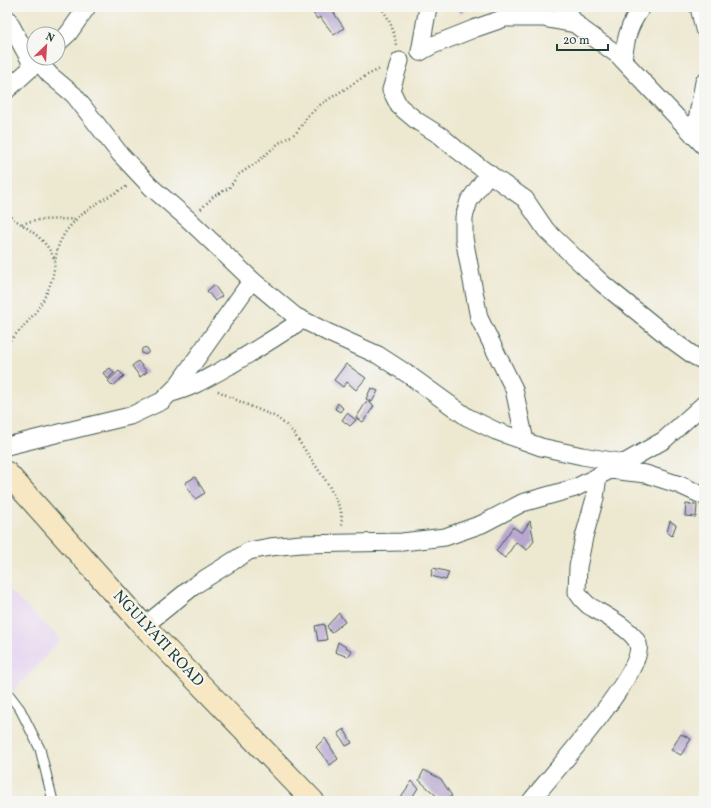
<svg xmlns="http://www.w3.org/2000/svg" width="711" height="808" viewBox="0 0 711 808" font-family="Vollkorn,serif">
<rect width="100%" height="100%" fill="#f6f6f2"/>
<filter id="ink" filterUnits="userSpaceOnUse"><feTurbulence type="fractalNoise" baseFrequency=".025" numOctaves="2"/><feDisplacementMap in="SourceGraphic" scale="8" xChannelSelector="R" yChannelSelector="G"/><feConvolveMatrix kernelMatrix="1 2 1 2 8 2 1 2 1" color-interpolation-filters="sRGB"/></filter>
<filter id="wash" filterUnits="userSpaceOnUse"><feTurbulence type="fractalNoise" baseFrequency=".012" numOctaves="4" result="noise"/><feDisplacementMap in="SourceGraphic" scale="16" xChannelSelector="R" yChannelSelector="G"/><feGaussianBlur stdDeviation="0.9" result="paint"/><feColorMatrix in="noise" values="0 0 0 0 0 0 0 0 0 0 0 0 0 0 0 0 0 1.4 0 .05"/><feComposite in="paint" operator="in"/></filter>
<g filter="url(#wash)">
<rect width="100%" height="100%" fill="#ede8d0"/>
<polygon fill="#e5d3f1" points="7,589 61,639 7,699"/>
<g id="blocks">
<g fill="#b7a7d0">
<polygon points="316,7 330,7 344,28 334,35 320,17 317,19 311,10"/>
<polygon points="455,7 469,7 462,13"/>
<polygon points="214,285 222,296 215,301 207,291"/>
<circle cx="145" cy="351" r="3.5"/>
<polygon points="138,361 147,372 140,377 132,366"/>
<polygon points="346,364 366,378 356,390 347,382 343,387 334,380"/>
<polygon points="110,368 114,373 108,379 103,373"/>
<polygon points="119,371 124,376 113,386 108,381"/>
<polygon points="371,388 378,391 372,402 366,399"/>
<polygon points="367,401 374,406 363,422 356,418"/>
<polygon points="338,403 343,408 340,412 335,409"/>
<polygon points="347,413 356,420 350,426 342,420"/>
<polygon points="195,477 205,493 195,499 185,483"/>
<polygon points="686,504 697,505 696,517 685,516"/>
<polygon points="530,521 534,541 527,550 516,542 505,558 496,551 513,527 522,533"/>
<polygon points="670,521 676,525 672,536 667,532"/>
<polygon points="433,568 449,572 446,580 431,576"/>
<polygon points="339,613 345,622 331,633 327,626"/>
<polygon points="324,624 327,640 318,641 315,626"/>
<polygon points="338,642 352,651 348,657 335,652"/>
<polygon points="344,729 352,743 346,746 338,733"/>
<polygon points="681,734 691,739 681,755 671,750"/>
<polygon points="325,738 338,759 330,765 316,747"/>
<polygon points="424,770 441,779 452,796 442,801 419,780"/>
<polygon points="412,781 418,788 410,801 404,801 400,798"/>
</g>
</g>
</g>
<g filter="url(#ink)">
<use href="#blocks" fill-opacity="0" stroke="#3e574b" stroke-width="1"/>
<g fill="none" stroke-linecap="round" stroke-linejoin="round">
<defs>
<polyline id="service" points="7,692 20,709 40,749 53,801"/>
<g id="minor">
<polyline points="562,7 580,28"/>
<polyline points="699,7 704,29"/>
<polyline points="7,18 33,66"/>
<polyline points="58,43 68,34 87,7"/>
<polyline points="420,52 433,45 476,28 505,18 543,18 575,24 618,55 704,146"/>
<polyline points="420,52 428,7"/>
<path d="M623,60C626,38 628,26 642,7"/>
<polyline points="38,61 50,75 74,95 120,154 151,187 188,219 252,280 295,316 329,333 378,355 409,375 467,417 496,431 541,447 582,456 624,463"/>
<polyline points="400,61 391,90 399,106 417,121 441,136 456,149 485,171 525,199 546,230 570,253 603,284 672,340 694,356 704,361"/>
<polyline points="7,90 41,59"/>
<polyline points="694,136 704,82"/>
<polyline points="489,173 469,201 464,217 464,238 479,318 514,389 525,441"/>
<path d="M171,393C192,388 209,377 229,366C254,351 278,336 302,320"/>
<polyline points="7,446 84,427 130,416 162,401 177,386 252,280"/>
<polyline points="610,470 646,474 680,485 704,496"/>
<polyline points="144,626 195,585 249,551 270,547 301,544 402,542 445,537 482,524 522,503 575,488 624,463 664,440 704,404"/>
<path d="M531,801C550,776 646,671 638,644C633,629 602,614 588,605L582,599L577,592L578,567L584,537L595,498L598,476"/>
</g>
<polyline id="secondary" points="7,473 144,626 313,801"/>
</defs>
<use href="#service" stroke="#3e574b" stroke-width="11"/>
<use href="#minor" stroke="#3e574b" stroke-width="19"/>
<use href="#secondary" stroke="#3e574b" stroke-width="24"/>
<g stroke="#3e574b" stroke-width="2.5" stroke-dasharray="1 3" stroke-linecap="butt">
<path d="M381,7C389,19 395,31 396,46"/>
<polyline points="201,209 214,196 229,188 238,175 256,163 279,143 296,133 308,116 320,105 365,76 380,69"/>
<path d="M7,214C27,229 46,237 55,261"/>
<polyline points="22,224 35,220 76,219"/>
<path d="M7,343C29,322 45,305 53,275C55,265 56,250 60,242C73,214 102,200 128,186"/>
<polyline points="218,391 243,403 276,417 290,428 328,484 341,510 342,527"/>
</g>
<use href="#service" stroke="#fff" stroke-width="9"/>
<use href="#minor" stroke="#fff" stroke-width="17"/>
<use href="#secondary" stroke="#f7e8c3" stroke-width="22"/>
</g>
</g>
<g text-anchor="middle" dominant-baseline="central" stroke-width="4" stroke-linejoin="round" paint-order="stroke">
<g font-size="16" fill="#1f3d34" stroke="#f6f6f2">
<text transform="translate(158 639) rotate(47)">NGULYATI ROAD</text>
</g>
</g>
<rect width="711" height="808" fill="none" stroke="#f6f6f2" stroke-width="24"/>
<g transform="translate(46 46) rotate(25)"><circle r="19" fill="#f6f6f2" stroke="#a0aca6"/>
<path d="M0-3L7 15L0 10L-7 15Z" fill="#d1495b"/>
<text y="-6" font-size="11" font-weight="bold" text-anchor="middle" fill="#1f3d34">N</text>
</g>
<path d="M557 44v6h51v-6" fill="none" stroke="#1f3d34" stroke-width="2"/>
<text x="563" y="44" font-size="12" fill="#1f3d34" stroke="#f6f6f2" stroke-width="3" paint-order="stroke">20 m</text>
</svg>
